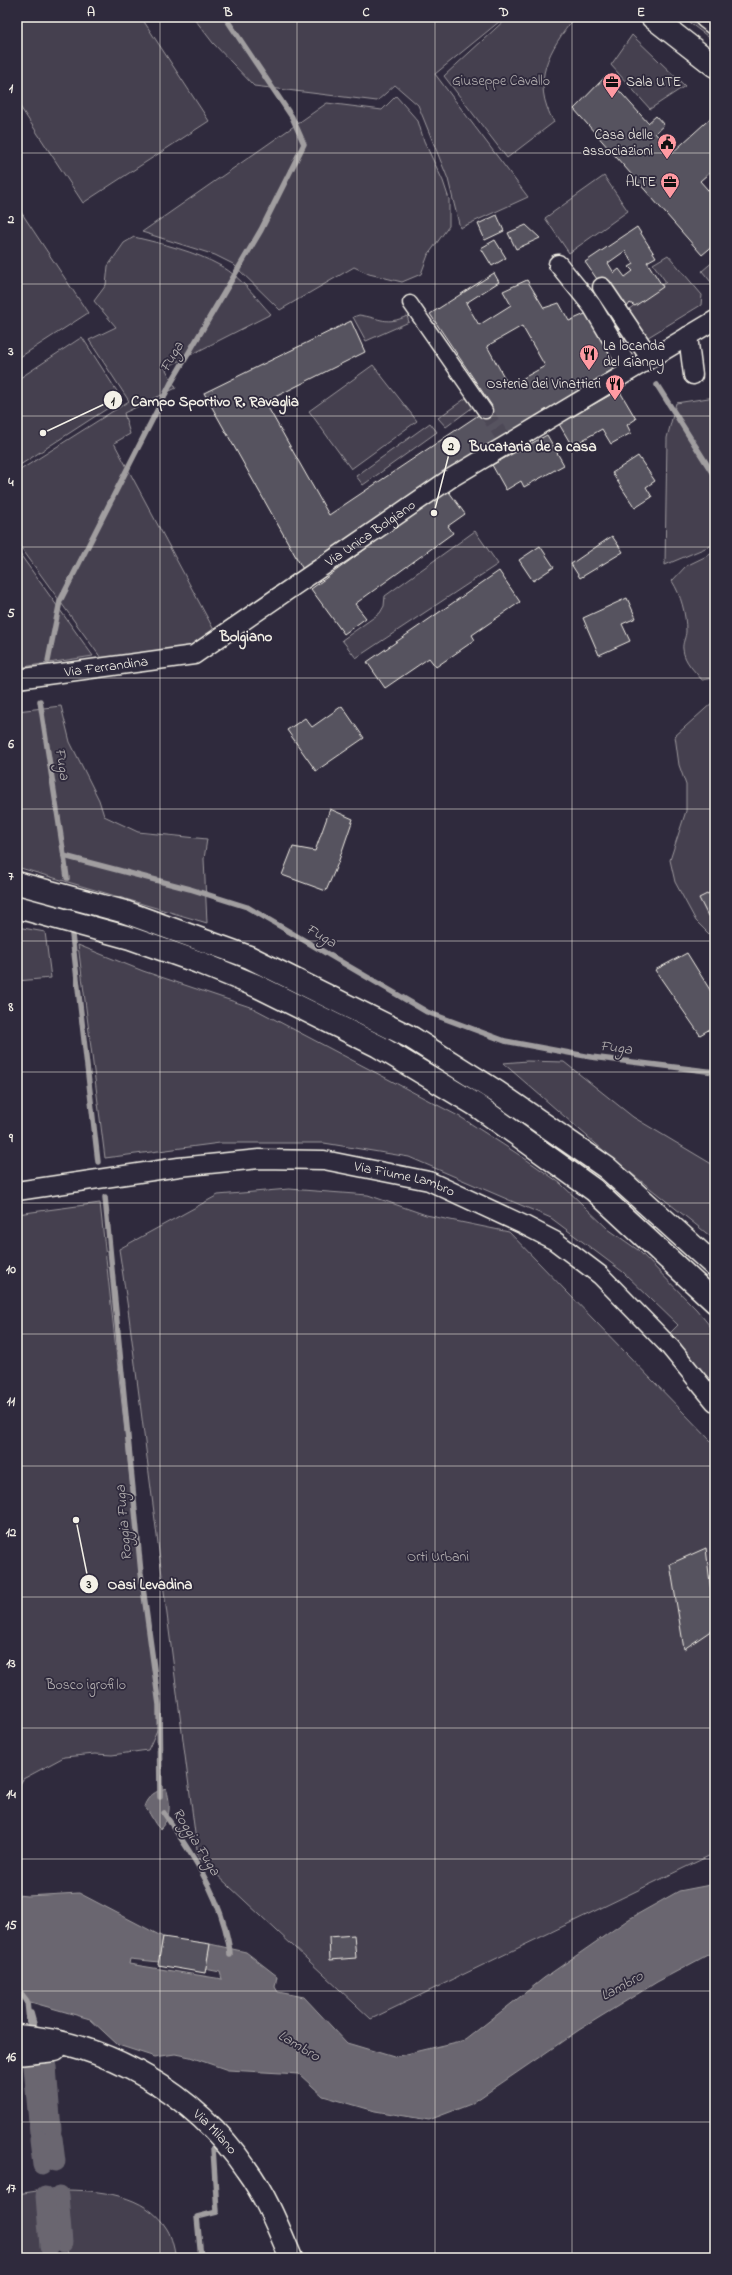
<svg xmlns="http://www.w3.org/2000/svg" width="732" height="2275" viewBox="0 0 732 2275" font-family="'Indie Flower',sans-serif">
<rect width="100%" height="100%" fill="#2f2a3d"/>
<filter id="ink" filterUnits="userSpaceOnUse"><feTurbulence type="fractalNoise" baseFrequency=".025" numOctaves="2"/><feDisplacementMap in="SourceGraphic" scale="8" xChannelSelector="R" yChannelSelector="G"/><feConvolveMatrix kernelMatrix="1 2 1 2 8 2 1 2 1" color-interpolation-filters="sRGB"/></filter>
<g filter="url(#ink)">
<g fill="#454050" stroke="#9c989c">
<polygon points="17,17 141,17 209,121 83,203 17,102"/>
<polygon points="193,17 505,17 435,74 528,197 460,228 448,179 418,105 395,85 377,101 254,86 213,43"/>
<path d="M508,17H575C549,50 530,81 554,122L507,158L444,76Z"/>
<polygon points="682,17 698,17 715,30 715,42"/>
<polygon points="632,35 685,86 650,109 611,65"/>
<polygon points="396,96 418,121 424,141 443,181 449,199 449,226 428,255 421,274 402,282 369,274 354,267 280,310 233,264 215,255 142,232 327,103 382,110"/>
<polygon points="604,176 628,211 569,253 545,218"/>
<polygon points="17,206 88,313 17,359"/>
<path d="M134,237C163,244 194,251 221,266C241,277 256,298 271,314L165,368L176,388L124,413L130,434L114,443L214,630L190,648L101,658L17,542V472L129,401L89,340L116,327L94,301L106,285L108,266L124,243Z"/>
<polygon points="668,255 702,295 701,305 645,339 625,312 666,282 653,264"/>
<polygon points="715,260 715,287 702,271"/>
<path d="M359,315C381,318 386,326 407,316L409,322L366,341L353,317Z"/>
<polygon points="82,337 122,399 17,467 17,380"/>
<polygon points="373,365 417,421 351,469 309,411"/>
<polygon points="715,397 715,544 665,565 667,438 676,403"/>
<polygon points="466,398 473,407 446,427 438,418"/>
<polygon points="430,423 437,432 363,485 356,476"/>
<polygon points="475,531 498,564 356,658 342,640 380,613 384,606 385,596"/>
<polygon points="17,550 93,656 17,668"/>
<path d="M715,552V678L702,680C695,671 684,662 683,649C682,643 686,637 686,631C686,614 681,595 672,581L686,566Z"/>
<polygon points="714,701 715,701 715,940 696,921 675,882 670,860 686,811 686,785 679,765 675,736"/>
<polygon points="61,706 70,742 99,800 104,816 138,832 207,839 204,859 207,923 17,867 17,711"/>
<polygon points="17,927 45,932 51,978 17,981"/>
<polygon points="78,945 143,971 253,1008 462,1118 527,1160 560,1183 608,1229 638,1250 696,1309 715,1332 715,1387 670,1333 678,1325 623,1272 551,1218 409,1157 324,1143 220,1143 105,1158"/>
<polygon points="527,1061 564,1062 633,1117 715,1166 715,1240 611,1157 503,1063"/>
<polygon points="289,1189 368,1195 426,1215 509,1232 712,1442 715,1453 715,1853 371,2019 198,1857 128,1309 119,1249 218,1195"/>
<polygon points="100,1203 143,1597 162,1719 148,1750 112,1755 95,1754 64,1757 23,1779 17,1790 17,1214"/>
<path d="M62,2190C98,2190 146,2194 167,2229C172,2237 174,2249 176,2258H68Z"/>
<polygon points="37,2191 44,2258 17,2258 17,2194"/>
</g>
<g fill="#6a6670" stroke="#a19ea0">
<path d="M166,1788C171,1803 171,1818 160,1829C152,1822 151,1812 144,1807C147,1796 156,1791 166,1788Z"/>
<polygon points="715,1884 715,1951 657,1982 579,2030 471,2104 429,2120 375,2111 323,2096 299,2074 228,2070 190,2057 175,2054 155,2057 118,2045 90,2019 27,2001 17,1993 17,1895 27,1896 79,1893 163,1937 159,1962 130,1959 129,1964 222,1979 220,1972 205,1969 210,1944 246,1952 277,1976 275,1987 278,1992 304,1997 347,2043 394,2057 465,2040 544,1978 629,1919 679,1891"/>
</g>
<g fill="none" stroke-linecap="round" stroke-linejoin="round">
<g stroke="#a19ea0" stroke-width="5.5">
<polyline points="657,385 715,477"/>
<polyline points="48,661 60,601 171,383 261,230 304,144 292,117 225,17"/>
<polyline points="40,701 64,856 190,889 247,907 427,1012 505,1041 591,1057 715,1072"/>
<polyline points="64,856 67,878"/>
<polyline points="72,935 98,1162"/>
<polyline points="105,1197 141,1573 159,1705 160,1797"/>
<path d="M164,1813C189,1850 213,1884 225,1928C227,1937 230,1946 230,1955"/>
<polyline points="17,1988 27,2001 30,2031"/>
<polyline points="31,2013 36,2031"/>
<polyline points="201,2258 197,2217 217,2212 213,2148"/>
</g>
<g stroke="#6a6670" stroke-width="19">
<polyline points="33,2066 39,2133"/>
<polyline points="47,2067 52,2130"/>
<polyline points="53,2138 56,2162"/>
<polyline points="39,2140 42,2165"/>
<polyline points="59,2195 63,2243"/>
<polyline points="45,2196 49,2246"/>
</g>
</g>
<g fill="#56525f" stroke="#f4f1e8" fill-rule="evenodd">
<polygon points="606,76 648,123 656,116 664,125 655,133 672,153 715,114 715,168 700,181 715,198 715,244 702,255 574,109"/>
<polygon points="497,215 504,231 485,240 478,224"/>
<polygon points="526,225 540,238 516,249 508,233"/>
<path d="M637,227L656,257L647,262L663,287L635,306L630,303L627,307L616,303L615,293L605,279L599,282L585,262ZM625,251L634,264L629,267L633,271L625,277L619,269L614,273L608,263Z"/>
<polygon points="495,240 506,258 492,266 481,248"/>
<path d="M494,273L499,282L466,303L479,325L511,305L503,291L527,280L544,308L559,303L569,321L592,311L623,363L433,480L305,573L204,393L351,321L365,352L265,402L329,515L492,406L430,314ZM522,326L545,366L509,386L487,346Z"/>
<polygon points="619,390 636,419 627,425 631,433 611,444 602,429 572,446 559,424"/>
<polygon points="547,435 564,465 524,487 521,481 506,490 492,465"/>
<polygon points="638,456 655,481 646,487 652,497 635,508 612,473"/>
<polygon points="447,489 465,514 448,526 453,533 355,604 366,618 344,634 311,589"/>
<polygon points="612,536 623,552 580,578 571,564"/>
<polygon points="540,546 554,567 533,581 519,560"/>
<polygon points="499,571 520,602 472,635 475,640 436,667 429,658 385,688 367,662"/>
<polygon points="627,598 636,618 622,624 630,641 599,655 583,618"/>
<polygon points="17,612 21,646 17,647"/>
<polygon points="342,706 364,738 316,771 287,730 305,718 312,727"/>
<polygon points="330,809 353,819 338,863 326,891 282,875 293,847 315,851"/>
<polygon points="715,890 715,912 708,916 699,898"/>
<polygon points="687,953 715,998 715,1026 700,1035 655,970"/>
<polygon points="706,1548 715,1628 684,1649 670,1564"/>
<polygon points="354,1935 356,1958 330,1960 329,1937"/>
<polygon points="163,1937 210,1944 205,1973 158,1965"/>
</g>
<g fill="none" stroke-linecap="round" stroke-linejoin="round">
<polyline stroke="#4d4857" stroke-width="14" stroke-dasharray="14 7" stroke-linecap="butt" points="485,411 502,436"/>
<defs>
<polyline id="pedestrian" points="410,303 485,411"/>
<g id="minor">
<polyline points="558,264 592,306 630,370"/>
<polyline points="602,287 650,358"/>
<polyline points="688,336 693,375"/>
<path id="s1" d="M17,679L194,655L451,478L715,320"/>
<path id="s2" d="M17,1191L179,1167L259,1159L324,1160L429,1181L524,1225L555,1241L600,1275L670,1347L715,1402"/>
</g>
<g id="tertiary">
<polyline points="652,17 715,66"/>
<polyline points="706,17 715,24"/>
<path id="s3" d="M17,2036C107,2042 196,2095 246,2169C266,2196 278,2227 291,2258"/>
<polyline points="17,2054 55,2050"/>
</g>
<g id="primary">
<polyline points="17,883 125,912 249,957 412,1038 497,1092 607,1168 715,1266"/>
<polyline points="17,907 130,938 198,962 257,986 378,1046 476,1105 594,1190 715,1302"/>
</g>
</defs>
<use href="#pedestrian" stroke="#f4f1e8" stroke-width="17"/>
<use href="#minor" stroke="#f4f1e8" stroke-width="21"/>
<use href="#tertiary" stroke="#f4f1e8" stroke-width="25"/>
<use href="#primary" stroke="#f4f1e8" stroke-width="25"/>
<use href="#pedestrian" stroke="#2f2a3d" stroke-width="14"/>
<use href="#minor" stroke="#2f2a3d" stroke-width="18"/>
<use href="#tertiary" stroke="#2f2a3d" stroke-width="22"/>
<use href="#primary" stroke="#2f2a3d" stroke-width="22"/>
</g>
</g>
<path fill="none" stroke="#f4f1e8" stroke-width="1" stroke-opacity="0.55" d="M160,17V2258M297,17V2258M435,17V2258M572,17V2258M17,153H715M17,284H715M17,416H715M17,547H715M17,678H715M17,809H715M17,941H715M17,1072H715M17,1203H715M17,1334H715M17,1466H715M17,1597H715M17,1728H715M17,1859H715M17,1991H715M17,2122H715"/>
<defs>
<symbol id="office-pin" viewBox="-11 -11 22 30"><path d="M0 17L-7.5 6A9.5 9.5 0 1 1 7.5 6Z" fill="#ff9aa2" stroke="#2f2a3d"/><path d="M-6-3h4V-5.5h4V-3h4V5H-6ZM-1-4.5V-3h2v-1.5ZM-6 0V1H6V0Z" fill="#111"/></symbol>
<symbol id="civic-pin" viewBox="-11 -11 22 30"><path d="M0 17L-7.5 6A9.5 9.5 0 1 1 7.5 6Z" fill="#ff9aa2" stroke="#2f2a3d"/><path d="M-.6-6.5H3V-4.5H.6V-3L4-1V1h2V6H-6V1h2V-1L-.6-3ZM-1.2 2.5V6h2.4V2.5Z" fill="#111"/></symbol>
<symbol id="restaurant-pin" viewBox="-11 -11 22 30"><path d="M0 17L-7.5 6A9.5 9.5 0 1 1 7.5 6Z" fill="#ff9aa2" stroke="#2f2a3d"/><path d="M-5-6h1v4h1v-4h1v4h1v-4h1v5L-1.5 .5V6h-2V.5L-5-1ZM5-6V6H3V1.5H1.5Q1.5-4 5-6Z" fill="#111"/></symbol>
</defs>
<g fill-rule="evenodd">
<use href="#office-pin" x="601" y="71" width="22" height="30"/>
<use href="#civic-pin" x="656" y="132" width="22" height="30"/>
<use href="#office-pin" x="659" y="171" width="22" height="30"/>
<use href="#restaurant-pin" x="578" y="343" width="22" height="30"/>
<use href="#restaurant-pin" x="604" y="373" width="22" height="30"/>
</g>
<g text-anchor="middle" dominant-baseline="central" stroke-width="3.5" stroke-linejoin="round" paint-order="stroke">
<g font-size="14" fill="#b7b3b3" stroke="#2f2a3d">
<text x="501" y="81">Giuseppe Cavallo</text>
<text x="438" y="1557">Orti Urbani</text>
<text x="86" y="1685">Bosco igrofilo</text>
</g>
<g font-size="14" fill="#f4f1e8" stroke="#2f2a3d" text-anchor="end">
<text x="626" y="82" text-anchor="start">Sala UTE</text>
<text x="653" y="135">Casa delle<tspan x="653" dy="16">associazioni</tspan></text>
<text x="656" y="182">ALTE</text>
<text x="603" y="346" text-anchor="start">La locanda<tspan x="603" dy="16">del Gianpy</tspan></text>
<text x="601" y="384">Osteria dei Vinattieri</text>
</g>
<g font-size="14" fill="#f4f1e8" stroke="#2f2a3d">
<text stroke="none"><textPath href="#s1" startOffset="393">Via Unica Bolgiano</textPath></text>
<text stroke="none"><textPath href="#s1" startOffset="90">Via Ferrandina</textPath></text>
<text stroke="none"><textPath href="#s2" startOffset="392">Via Fiume Lambro</textPath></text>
<text stroke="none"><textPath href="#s3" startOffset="225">Via Milano</textPath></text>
</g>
<g font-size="15" font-style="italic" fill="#b6b2b2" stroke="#2f2a3d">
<text transform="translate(172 357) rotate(-60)">Fuga</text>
<text transform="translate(62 764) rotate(81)">Fuga</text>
<text transform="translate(321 936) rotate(30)">Fuga</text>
<text transform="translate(616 1048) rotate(7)">Fuga</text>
<text transform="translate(124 1523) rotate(-95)">Roggia Fuga</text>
<text transform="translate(196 1842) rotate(58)">Roggia Fuga</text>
<text transform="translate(622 1986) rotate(-29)">Lambro</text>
<text transform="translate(299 2046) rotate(31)">Lambro</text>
</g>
<g font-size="15" font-weight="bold" fill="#f4f1e8" stroke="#2f2a3d">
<text x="246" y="637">Bolgiano</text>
</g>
</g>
<path fill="none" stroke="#f4f1e8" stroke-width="1.5" d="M43 433L113 400M434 513L451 446M76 1520L89 1584"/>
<g fill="#f4f1e8" stroke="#2f2a3d" stroke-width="1.5">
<circle cx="43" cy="433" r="4"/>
<circle cx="434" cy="513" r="4"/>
<circle cx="76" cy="1520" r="4"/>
<circle cx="113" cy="400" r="10"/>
<circle cx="451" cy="446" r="10"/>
<circle cx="89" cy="1584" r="10"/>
</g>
<g font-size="12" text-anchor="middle" font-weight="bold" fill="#111">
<text x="113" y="405">1</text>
<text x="451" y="450">2</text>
<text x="89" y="1588">3</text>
</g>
<g font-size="15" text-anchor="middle" font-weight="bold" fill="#f4f1e8" stroke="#2f2a3d" stroke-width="3.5" stroke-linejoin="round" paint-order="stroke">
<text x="215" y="406">Campo Sportivo R. Ravaglia</text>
<text x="533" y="451">Bucataria de a casa</text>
<text x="150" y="1589">Oasi Levadina</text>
</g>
<rect width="732" height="2275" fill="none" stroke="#2f2a3d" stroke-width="44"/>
<rect x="22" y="22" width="688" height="2231" fill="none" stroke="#f4f1e8" stroke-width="1.5"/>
<g font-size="13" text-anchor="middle" font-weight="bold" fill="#f4f1e8">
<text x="91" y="16">A</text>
<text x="228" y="16">B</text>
<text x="366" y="16">C</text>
<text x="504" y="16">D</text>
<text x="641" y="16">E</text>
<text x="11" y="92">1</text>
<text x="11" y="223">2</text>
<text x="11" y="355">3</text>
<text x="11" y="486">4</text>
<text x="11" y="617">5</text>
<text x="11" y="748">6</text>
<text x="11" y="880">7</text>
<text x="11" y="1011">8</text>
<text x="11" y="1142">9</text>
<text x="11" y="1273">10</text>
<text x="11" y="1405">11</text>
<text x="11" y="1536">12</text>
<text x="11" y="1667">13</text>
<text x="11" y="1798">14</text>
<text x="11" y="1929">15</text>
<text x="11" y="2061">16</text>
<text x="11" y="2192">17</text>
</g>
</svg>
